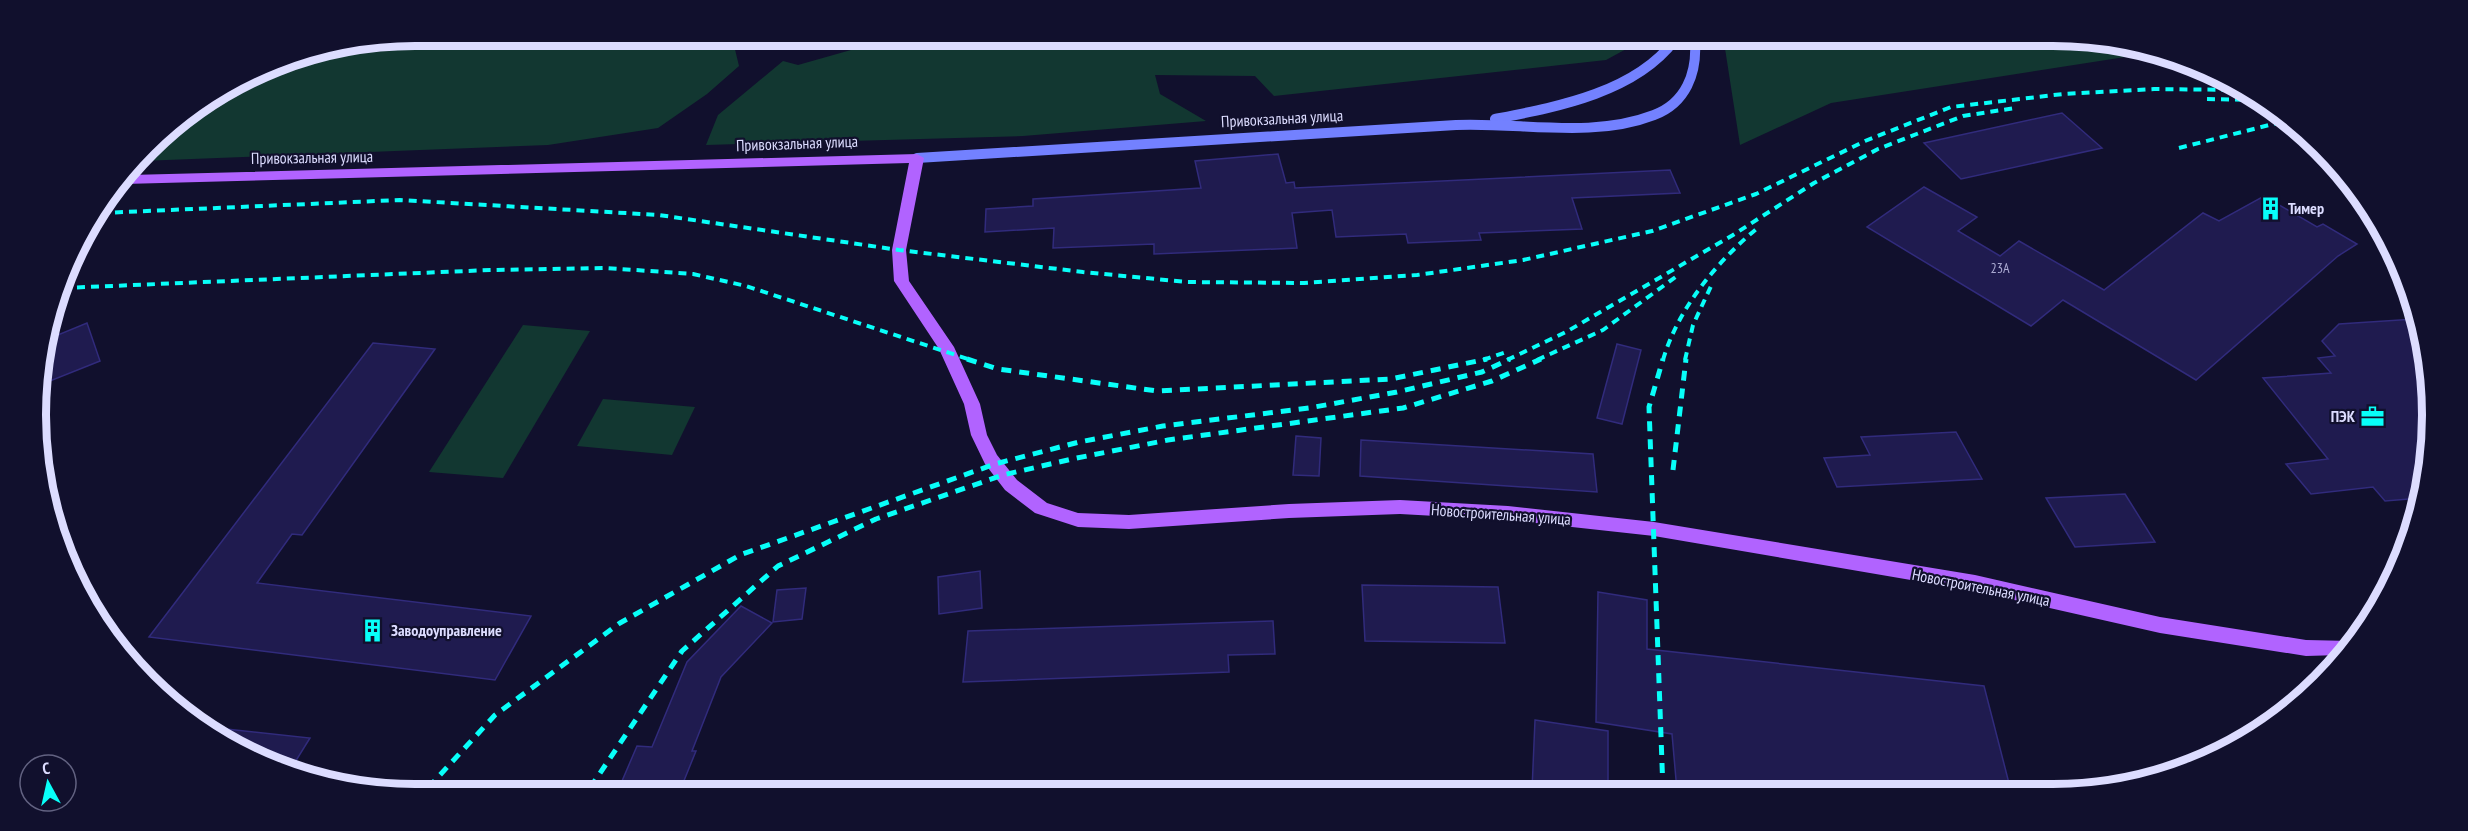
<svg xmlns="http://www.w3.org/2000/svg" width="2468" height="831" viewBox="0 0 2468 831" font-family="'PT Sans Narrow',sans-serif">
<rect width="100%" height="100%" fill="#11102d"/>
<g fill="#123731">
<polygon points="408,37 419,43 576,37 732,37 739,66 707,94 658,128 548,145 141,161 165,130 271,65"/>
<polygon points="985,38 1641,41 1606,60 1274,96 1255,76 1155,75 1160,94 1206,121 1023,136 706,145 718,115 783,61 798,65 851,50 929,48"/>
<polygon points="1724,42 2127,43 2151,53 1831,103 1740,145"/>
<polygon points="523,325 590,331 503,478 429,472"/>
<polygon points="603,399 695,407 672,455 577,446"/>
</g>
<g fill="#1f1b4f" stroke="#312b7c" stroke-width="1.5">
<polygon points="2062,113 2102,148 1961,179 1924,143"/>
<polygon points="1278,154 1286,183 1294,182 1295,188 1670,170 1680,193 1572,198 1582,229 1479,233 1481,240 1408,243 1406,234 1336,237 1332,210 1292,213 1297,248 1154,254 1154,244 1053,248 1054,228 985,232 986,209 1033,206 1033,199 1201,188 1195,161"/>
<polygon points="1924,187 1977,217 1958,231 2000,256 2019,241 2104,290 2203,213 2219,221 2264,196 2317,227 2323,224 2357,244 2338,256 2196,380 2063,300 2031,326 1867,227"/>
<polygon points="2415,319 2425,342 2425,490 2421,498 2385,501 2373,487 2311,494 2286,464 2328,459 2263,378 2331,373 2318,358 2335,356 2322,341 2339,324"/>
<polygon points="87,323 100,361 40,385 39,366 48,339"/>
<polygon points="373,343 435,349 302,535 292,534 257,583 531,616 495,680 149,637"/>
<polygon points="1617,344 1641,350 1622,424 1597,418"/>
<polygon points="1956,432 1982,479 1837,487 1824,458 1870,455 1861,437"/>
<polygon points="1296,436 1321,438 1319,476 1293,475"/>
<polygon points="1361,440 1593,454 1597,492 1360,476"/>
<polygon points="2125,494 2155,542 2075,547 2046,498"/>
<polygon points="980,571 982,608 939,614 938,577"/>
<polygon points="1362,585 1498,587 1505,643 1365,641"/>
<polygon points="806,588 802,619 773,622 777,590"/>
<polygon points="1598,592 1647,600 1647,649 1984,686 2011,791 1677,791 1672,734 1596,722"/>
<polygon points="741,606 772,623 721,677 692,751 696,751 681,788 619,788 637,746 652,747 687,662"/>
<polygon points="1273,621 1275,654 1228,655 1229,672 963,682 968,631"/>
<polygon points="1535,720 1608,731 1608,791 1532,790"/>
<polygon points="208,727 310,738 292,767 207,732"/>
</g>
<g fill="none" stroke-linecap="round" stroke-linejoin="round">
<g stroke="#7381ff" stroke-width="10">
<path d="M1495,119C1556,107 1634,93 1674,41"/>
<path d="M917,158C1097,148 1276,135 1456,125C1520,122 1592,139 1654,115C1686,103 1697,73 1695,42"/>
</g>
<polygon fill="#b163ff" fill-rule="evenodd" points="917,154 924,158 906,250 909,281 954,347 980,404 987,435 997,455 1017,480 1047,503 1078,513 1129,515 1289,504 1400,500 1508,506 1654,522 1975,575 2160,617 2306,640 2352,641 2340,655 2306,656 2160,633 1975,591 1654,536 1508,520 1400,514 1289,518 1129,529 1078,527 1035,513 1005,490 985,464 971,435 964,404 939,349 894,281 892,250 909,163 124,184 130,175"/>
<g stroke="#08fff9" stroke-width="4" stroke-dasharray="8 6" stroke-linecap="butt">
<polyline points="2207,99 2264,100"/>
<polyline points="2179,148 2285,121"/>
<polyline points="101,213 400,200 659,215 899,250 1083,272 1187,282 1304,283 1417,275 1523,260 1652,231 1756,194 1865,141 1951,107 2063,94 2154,89 2240,90"/>
<polyline points="63,288 490,270 606,268 693,274 746,286 971,360"/>
<polyline points="1483,360 1509,351"/>
<polyline points="1507,360 1566,332 1733,235 1814,183 1878,149 1963,116 2015,108"/>
<polyline points="1537,360 1603,330 1677,276"/>
<path d="M1663,360C1678,308 1718,260 1760,226"/>
<polyline points="1685,360 1693,325 1712,284"/>
</g>
<g stroke="#08fff9" stroke-width="5" stroke-dasharray="10 8" stroke-linecap="butt">
<polyline points="967,359 998,369 1157,391 1391,379 1487,359"/>
<polyline points="1673,470 1686,359"/>
<polyline points="428,788 495,715 620,623 740,555 995,464 1079,442 1163,426 1309,408 1397,392 1482,372 1510,359"/>
<polyline points="590,788 682,651 778,566 876,519 1003,475 1072,459 1168,440 1403,408 1492,381 1541,359"/>
<polyline points="1663,791 1649,407 1663,359"/>
</g>
</g>
<defs>
<symbol id="building-bare" viewBox="-9 -9 18 18"><path d="M-4-6H4V6H1V3H-1V6H-4ZM-2.5-4.3h1.7v1.8h-1.7ZM.8-4.3h1.7v1.8H.8ZM-2.5-1h1.7V.8h-1.7ZM.8-1h1.7V.8H.8Z" fill="#08fff9" stroke="#11102d" stroke-width="2.5" paint-order="stroke"/></symbol>
<symbol id="office-bare" viewBox="-9 -9 18 18"><path d="M-6-3h4V-5.5h4V-3h4V5H-6ZM-1-4.5V-3h2v-1.5ZM-6 0V1H6V0Z" fill="#08fff9" stroke="#11102d" stroke-width="2.5" paint-order="stroke"/></symbol>
</defs>
<g fill-rule="evenodd">
<use href="#building-bare" x="2254" y="192" width="33" height="33"/>
<use href="#office-bare" x="2356" y="400" width="33" height="33"/>
<use href="#building-bare" x="356" y="614" width="33" height="33"/>
</g>
<g text-anchor="middle" dominant-baseline="central" stroke-width="4.5" stroke-linejoin="round" paint-order="stroke">
<g font-size="14" fill="#adacd3">
<text x="2000" y="268">23А</text>
</g>
<g font-size="16" fill="#dcdcff" stroke="#11102d">
<text transform="translate(1282 118) rotate(-3)">Привокзальная улица</text>
<text transform="translate(797 143) rotate(-2)">Привокзальная улица</text>
<text transform="translate(312 157) rotate(-1)">Привокзальная улица</text>
<text transform="translate(1501 514) rotate(4)">Новостроительная улица</text>
<text transform="translate(1981 587) rotate(11)">Новостроительная улица</text>
</g>
<g font-size="16" font-weight="bold" fill="#dcdcff" stroke="#11102d" text-anchor="start">
<text x="2288" y="208">Тимер</text>
<text x="2355" y="416" text-anchor="end">ПЭК</text>
<text x="391" y="630">Заводоуправление</text>
</g>
</g>
<path d="M0 0H2468V831H0ZM415 46H2053A369 369 0 0 1 2422 415V415A369 369 0 0 1 2053 784H415A369 369 0 0 1 46 415V415A369 369 0 0 1 415 46Z" fill="#11102d" fill-rule="evenodd"/>
<path fill="none" stroke="#dcdcff" stroke-width="8" d="M415 46H2053A369 369 0 0 1 2422 415V415A369 369 0 0 1 2053 784H415A369 369 0 0 1 46 415V415A369 369 0 0 1 415 46Z"/>
<g transform="translate(48 783) rotate(352)"><circle r="28" fill="#11102d" stroke="#626281" stroke-width="1.5"/>
<path d="M0-4.5L10 22L0 15L-10 22Z" fill="#08fff9"/>
<text y="-9" font-size="16" font-weight="bold" text-anchor="middle" fill="#dcdcff">С</text>
</g>
</svg>
